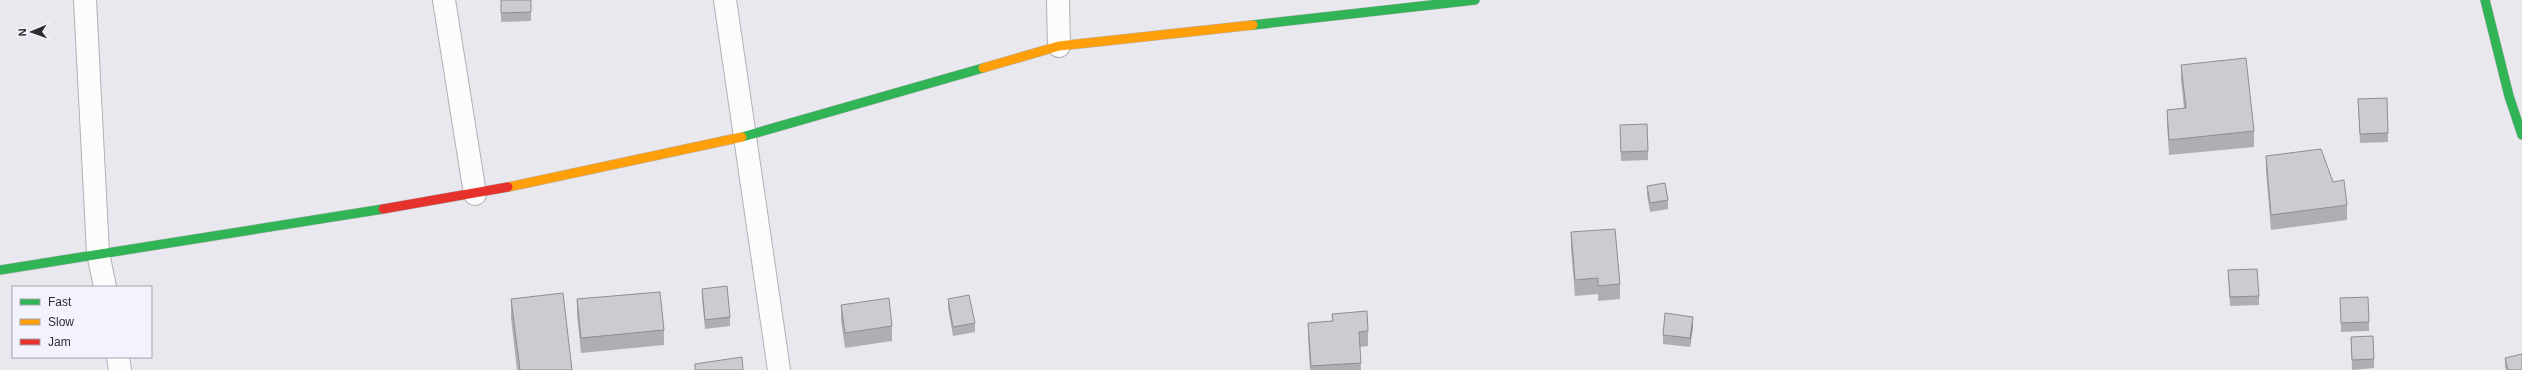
<svg xmlns="http://www.w3.org/2000/svg" width="2522" height="370" viewBox="0 0 2522 370" font-family="Helvetica,sans-serif">
<rect width="100%" height="100%" fill="#e8e8ee"/>
<g fill="none" stroke-linecap="round" stroke-linejoin="round">
<defs>
<g id="street">
<polyline points="85,0 98,253 105,287"/>
<polyline points="444,0 475,194"/>
<polyline points="725,0 779,370"/>
<polyline points="1058,0 1059,46"/>
<polyline points="118,357 120,370"/>
</g>
<g id="fast">
<polyline points="2485,0 2509,96 2522,135"/>
<polyline points="1253,25 1475,0"/>
<polyline points="742,137 983,68"/>
<polyline points="0,270 383,209"/>
</g>
<g id="slow">
<polyline points="983,68 1059,46 1253,25"/>
<polyline points="508,187 742,137"/>
</g>
<polyline id="jam" points="383,209 508,187"/>
</defs>
<use href="#street" stroke="#b0b0b5" stroke-width="24"/>
<use href="#fast" stroke="#b0b0b5" stroke-width="10"/>
<use href="#slow" stroke="#b0b0b5" stroke-width="10"/>
<use href="#jam" stroke="#b0b0b5" stroke-width="10"/>
<use href="#street" stroke="#fcfcfc" stroke-width="22"/>
<use href="#fast" stroke="#30b455" stroke-width="9"/>
<use href="#slow" stroke="#ff9f0a" stroke-width="9"/>
<use href="#jam" stroke="#e5322d" stroke-width="9"/>
</g>
<g fill="#afafb3">
<polygon points="501,0 531,0 531,21 501,22"/>
<polygon points="2181,65 2254,131 2254,147 2169,155 2167,125 2167,110 2184,108 2181,80"/>
<polygon points="2358,99 2388,133 2388,142 2360,143"/>
<polygon points="1620,125 1648,151 1648,160 1621,161"/>
<polygon points="2266,156 2333,182 2347,205 2347,220 2271,230 2266,171"/>
<polygon points="1647,186 1668,200 1668,209 1650,212 1647,195"/>
<polygon points="1571,232 1620,284 1620,299 1598,301 1598,294 1575,296 1571,248"/>
<polygon points="2228,270 2259,296 2259,305 2230,306"/>
<polygon points="702,289 730,317 730,326 705,329 702,298"/>
<polygon points="2340,298 2369,322 2369,331 2341,332"/>
<polygon points="511,299 572,370 517,370 511,318"/>
<polygon points="577,299 664,330 664,345 581,353 577,315"/>
<polygon points="948,299 975,323 975,332 953,336 948,308"/>
<polygon points="841,305 892,326 892,341 845,348 841,320"/>
<polygon points="1332,314 1368,331 1368,346 1360,347 1361,370 1310,370 1308,338 1308,323 1332,321"/>
<polygon points="1693,326 1690,347 1663,344 1663,335"/>
<polygon points="2351,337 2374,359 2374,368 2352,370"/>
<polygon points="2505,358 2522,370 2506,370 2505,367"/>
</g>
<polygon fill="#8e8e92" points="1693,317 1693,326 1690,347 1690,338"/>
<g fill="#cbcbd0" stroke="#8e8e92">
<polygon points="501,0 531,0 531,12 501,13"/>
<polygon points="2246,58 2254,131 2169,140 2167,110 2186,108 2181,65"/>
<polygon points="2387,98 2388,133 2360,134 2358,99"/>
<polygon points="1647,124 1648,151 1621,152 1620,125"/>
<polygon points="2321,149 2333,182 2344,180 2347,205 2271,215 2266,156"/>
<polygon points="1665,183 1668,200 1650,203 1647,186"/>
<polygon points="1615,229 1620,284 1598,286 1598,278 1575,280 1571,232"/>
<polygon points="2257,269 2259,296 2230,297 2228,270"/>
<polygon points="727,286 730,317 705,320 702,289"/>
<polygon points="660,292 664,330 581,338 577,299"/>
<polygon points="563,293 572,370 520,370 511,299"/>
<polygon points="969,295 975,323 953,327 948,299"/>
<polygon points="2368,297 2369,322 2341,323 2340,298"/>
<polygon points="889,298 892,326 845,333 841,305"/>
<polygon points="1367,311 1368,331 1359,332 1361,363 1311,366 1308,323 1333,321 1332,314"/>
<polygon points="1665,313 1693,317 1690,338 1663,335"/>
<polygon points="2373,336 2374,359 2352,360 2351,337"/>
<polygon points="2522,354 2522,370 2508,370 2505,358"/>
<polygon points="742,357 743,370 695,370 695,364"/>
</g>
<rect x="12" y="286" width="140" height="72" fill="#f3f3fe" stroke="#a4a4ac"/>
<rect x="20" y="299" width="20" height="6" fill="#30b455" stroke="#a4a4ac"/>
<text x="48" y="306" font-size="12" fill="#2d2d31">Fast</text>
<rect x="20" y="319" width="20" height="6" fill="#ff9f0a" stroke="#a4a4ac"/>
<text x="48" y="326" font-size="12" fill="#2d2d31">Slow</text>
<rect x="20" y="339" width="20" height="6" fill="#e5322d" stroke="#a4a4ac"/>
<text x="48" y="346" font-size="12" fill="#2d2d31">Jam</text>
<g transform="translate(32 32) rotate(268)" stroke="#f3f3fe" stroke-width="3" paint-order="stroke">
<path d="M0-3L7 15L0 10L-7 15Z" fill="#2d2d31"/>
<text y="-6" font-size="11" font-weight="bold" text-anchor="middle" fill="#2d2d31">N</text>
</g>
</svg>
